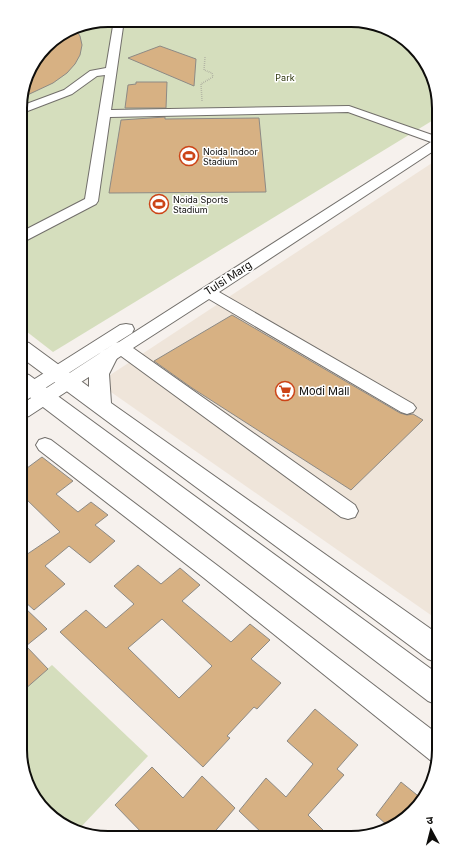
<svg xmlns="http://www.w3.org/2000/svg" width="459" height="858" viewBox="0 0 459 858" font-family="Inter,'Noto Sans Devanagari',sans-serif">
<rect width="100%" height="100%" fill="#f6f1ed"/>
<polygon fill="#efe5da" points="435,161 438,620 98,383"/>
<g fill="#d5debd">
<polygon points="108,20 368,22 409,42 434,80 435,119 53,352 22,328 21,97 29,69 50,42 75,27"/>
<polygon points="52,665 148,756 79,829 50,816 25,778 24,689"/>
</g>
<g fill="#d7b183" stroke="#8d8a85" fill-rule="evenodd">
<polygon points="74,27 80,36 82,45 80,55 75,64 67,73 53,83 21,98 29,69 50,42"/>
<polygon points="160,46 196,59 194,86 128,58"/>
<polygon points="136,82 167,82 166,108 125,108 128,85 136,84"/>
<polygon points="165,117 165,119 259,118 266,192 109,193 121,120"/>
<polygon points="232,315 400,413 407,415 413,414 423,420 351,490 192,388 154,361"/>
<polygon points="42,457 73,481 56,494 78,512 91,502 108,515 95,525 115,541 90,563 69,546 45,566 65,584 34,610 24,601 23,557 60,532 23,496 23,471"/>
<path d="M138,565L161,584L180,568L200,585L182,601L231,642L250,624L270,640L251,659L281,683L257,709L254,707L227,736L230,738L203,767L60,632L86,610L106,628L134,604L114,586ZM162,619L212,666L179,698L128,648Z"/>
<polygon points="24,607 47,629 26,646 48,669 24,690"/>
<polygon points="315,709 358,745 337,769 344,775 308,815 327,834 264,835 239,811 266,778 286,797 313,764 287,741"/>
<polygon points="152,767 183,798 202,776 235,808 211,836 146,837 115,805"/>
<polygon points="401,782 422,799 421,804 389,827 376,815"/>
</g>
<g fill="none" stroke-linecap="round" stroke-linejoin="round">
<defs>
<g id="minor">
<polygon points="108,20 124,20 111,110 349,106 435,136 435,150 219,292 413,404 416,408 413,412 407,414 401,412 209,299 133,348 355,505 358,511 355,517 348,519 341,517 121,356 29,416 23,418 22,404 114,344 28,399 22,401 22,387 120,325 126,324 132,325 134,329 132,333 116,343 119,342 431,142 348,112 110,117 98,201 96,204 27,240 22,241 21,232 85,199 105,75 97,76 72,94 25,112 21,113 21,106 64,90 90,71 106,68 113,26 96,25 92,23"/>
<polygon points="45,438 51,440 218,566 439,735 439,756 436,762 430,760 204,578 39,450 36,445 39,440"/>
</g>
<g id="major">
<polygon points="22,341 29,343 89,387 89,374 101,351 108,349 115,351 118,356 109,374 111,403 438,634 438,663 428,659 22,358"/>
<polygon points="22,373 29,375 438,674 438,705 428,701 22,391"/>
</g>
</defs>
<use href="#minor" stroke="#726f6b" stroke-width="2"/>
<use href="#major" stroke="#726f6b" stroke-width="2"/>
<polyline stroke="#95918e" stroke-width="1.5" stroke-dasharray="0.5 1.5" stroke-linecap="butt" points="202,101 201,84 213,77 212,73 204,70 205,57"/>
<use href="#minor" fill="#fff" fill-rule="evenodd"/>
<use href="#major" fill="#fff" fill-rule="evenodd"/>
</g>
<defs>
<symbol id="stadium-ring" viewBox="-11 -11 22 22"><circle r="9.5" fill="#fff" stroke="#cc4417" stroke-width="1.5"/><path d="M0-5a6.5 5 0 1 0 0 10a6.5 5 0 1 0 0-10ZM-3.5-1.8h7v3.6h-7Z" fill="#cc4417"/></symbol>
<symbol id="supermarket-ring" viewBox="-11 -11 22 22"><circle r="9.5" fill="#fff" stroke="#cc4417" stroke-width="1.5"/><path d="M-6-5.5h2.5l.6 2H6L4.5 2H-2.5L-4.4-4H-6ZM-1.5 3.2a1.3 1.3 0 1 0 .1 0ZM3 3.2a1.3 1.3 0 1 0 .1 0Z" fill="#cc4417"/></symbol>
</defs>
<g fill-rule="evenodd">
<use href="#stadium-ring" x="178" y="145" width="22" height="22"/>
<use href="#stadium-ring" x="148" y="193" width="22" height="22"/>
<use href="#supermarket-ring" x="274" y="380" width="22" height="22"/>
</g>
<g text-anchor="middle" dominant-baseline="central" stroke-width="3" stroke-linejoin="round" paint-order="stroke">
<g font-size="9" fill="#30380f" stroke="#fff">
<text x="285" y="77">Park</text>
</g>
<g font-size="9" fill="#0e0d0b" stroke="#fff" text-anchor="start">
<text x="203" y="151">Noida Indoor<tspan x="203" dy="10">Stadium</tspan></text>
<text x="173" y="199">Noida Sports<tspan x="173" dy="10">Stadium</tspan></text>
</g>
<g font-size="11" fill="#0e0d0b" stroke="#fff">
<text transform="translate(228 278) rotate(-33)">Tulsi Marg</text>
</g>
<g font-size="11" fill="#0e0d0b" stroke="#fff" text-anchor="start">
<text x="299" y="391">Modi Mall</text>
</g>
</g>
<path d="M0 0H459V858H0ZM108 27H351A81 81 0 0 1 432 108V750A81 81 0 0 1 351 831H108A81 81 0 0 1 27 750V108A81 81 0 0 1 108 27Z" fill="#fff" fill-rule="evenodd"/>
<path fill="none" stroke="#0e0d0b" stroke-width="2" d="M108 27H351A81 81 0 0 1 432 108V750A81 81 0 0 1 351 831H108A81 81 0 0 1 27 750V108A81 81 0 0 1 108 27Z"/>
<g transform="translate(431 830) rotate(353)" stroke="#ffffff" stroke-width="3" paint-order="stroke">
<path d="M0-3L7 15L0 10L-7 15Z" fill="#0e0d0b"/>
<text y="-6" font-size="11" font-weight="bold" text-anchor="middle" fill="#0e0d0b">उ</text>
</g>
</svg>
